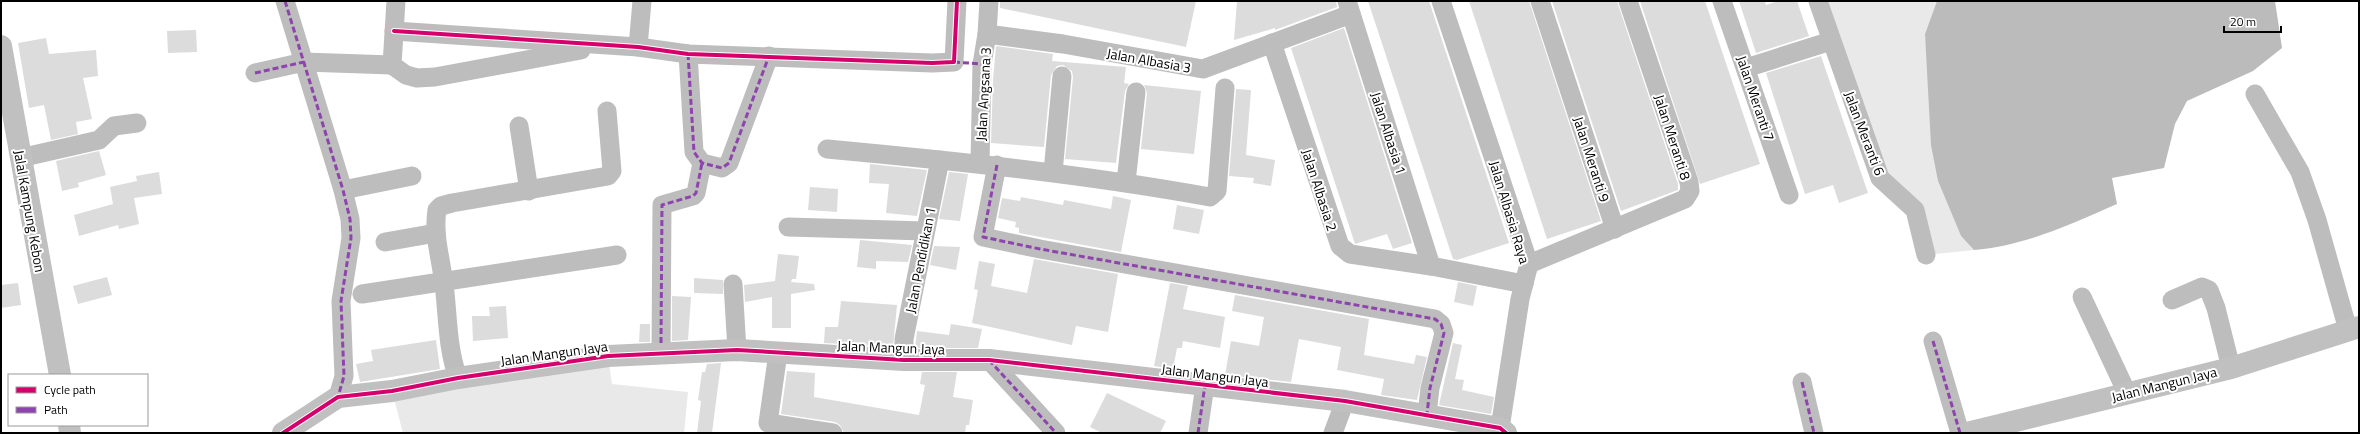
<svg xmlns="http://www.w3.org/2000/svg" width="2360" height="434" viewBox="0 0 2360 434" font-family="'Titillium Web',sans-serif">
<rect width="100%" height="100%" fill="#fff"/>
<g fill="#e9e9e9">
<polygon points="1818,1 1937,1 1925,34 1938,181 1961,236 1974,250 1926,255 1920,225 1893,191"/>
<polygon points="608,356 612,384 688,392 684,433 403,433 392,391"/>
</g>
<path fill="#bbb" d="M1937,1H2275L2282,48L2253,71L2187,101L2175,124L2164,168L2112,178L2117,204C2071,224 2025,246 1974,250L1961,236L1938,181L1931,145L1925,34Z"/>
<g fill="#dcdcdc">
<polygon points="1000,1 1196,1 1186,47 1000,8"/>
<polygon points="1237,1 1336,1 1337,7 1275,30 1275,28 1234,40"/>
<polygon points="1368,1 1429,1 1509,243 1457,260 1453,259"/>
<polygon points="1469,1 1529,1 1601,221 1547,239"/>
<polygon points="1552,1 1617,1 1678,184 1678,190 1621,211"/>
<polygon points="1640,1 1705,1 1760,164 1700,184"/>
<polygon points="1739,1 1765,1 1766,5 1778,1 1797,1 1809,36 1756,53"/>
<polygon points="1344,28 1412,243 1393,249 1387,234 1355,244 1291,48"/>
<polygon points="196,30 197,52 168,53 167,31"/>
<polygon points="46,38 49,54 96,50 98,76 83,78 92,119 76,122 78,134 51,140 44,105 29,108 18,43"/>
<polygon points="996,46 1053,54 1052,61 1126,67 1124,83 1129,84 1125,91 1116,163 1065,159 1073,77 1072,71 1063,65 1057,66 1051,75 1044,147 991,143 993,80"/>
<polygon points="1821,56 1868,193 1839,203 1833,185 1805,194 1766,73"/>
<polygon points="1144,85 1201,91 1194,154 1141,149 1147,93"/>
<polygon points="1236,89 1251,90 1246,155 1275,160 1271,186 1253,183 1254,178 1229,176"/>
<polygon points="99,151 106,175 78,183 79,187 62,191 56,161"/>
<polygon points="870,164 927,170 917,216 886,213 889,184 869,183"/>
<polygon points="159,172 162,194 134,198 139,224 119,229 118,225 79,236 74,215 113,204 110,187 137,181 136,176"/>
<polygon points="949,172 968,174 960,221 939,219"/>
<polygon points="810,187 838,189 837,212 808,210"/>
<polygon points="1113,196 1131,200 1121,252 1019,233 1019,228 1015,227 1016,222 998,218 1002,198 1020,201 1021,197 1063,205 1064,200 1111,209"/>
<polygon points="1177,205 1204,210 1199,234 1173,229"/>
<polygon points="860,240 912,245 908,262 876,261 876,269 857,267"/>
<polygon points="934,246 960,247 956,270 930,265"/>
<polygon points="778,254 799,256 796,279 792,279 791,282 814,284 815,290 791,294 791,328 772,328 772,297 745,302 744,285 775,281"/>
<polygon points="1034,259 1118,274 1108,332 1076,326 1072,345 972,323 978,290 974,289 979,261 995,264 991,286 1027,293"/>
<polygon points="107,277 112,295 78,304 73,286"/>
<polygon points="694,278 723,280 723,294 694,293"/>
<polygon points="1458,282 1477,286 1473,306 1454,302"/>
<polygon points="18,283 21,305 1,308 1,285"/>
<polygon points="1170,283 1188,286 1183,309 1225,317 1220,348 1183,341 1182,348 1177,348 1173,369 1154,366"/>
<polygon points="1235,295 1369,319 1364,355 1414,364 1416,355 1427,357 1417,400 1381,395 1384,379 1337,370 1341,347 1299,339 1291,382 1225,375 1231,341 1259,346 1264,317 1232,311"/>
<polygon points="672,296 691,297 688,340 672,341"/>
<polygon points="841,301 897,305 893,347 824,343 825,327 838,327"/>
<polygon points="506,306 508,338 473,341 472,316 490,316 489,307"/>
<polygon points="640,324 650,324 650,342 639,342"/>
<polygon points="951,324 982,329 978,348 915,348 917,331 949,335"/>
<polygon points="436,340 440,369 360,382 356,364 373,361 371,350"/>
<polygon points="1453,343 1462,345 1455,379 1464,380 1462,390 1494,397 1491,414 1439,405"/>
<polygon points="721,363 712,433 697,433 701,401 698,400 702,372 705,372 707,364"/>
<polygon points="787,371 815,373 814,397 919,415 925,385 920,384 922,372 957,372 953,397 973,400 969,425 966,425 965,433 844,433 840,425 835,422 781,414"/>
<polygon points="1107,393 1166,421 1160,433 1102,433 1090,427"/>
</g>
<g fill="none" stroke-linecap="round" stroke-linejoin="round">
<g stroke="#bdbdbd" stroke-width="19">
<polyline points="285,1 343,190 350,219 351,238 341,301 344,376 338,397"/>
<polyline points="396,1 392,65 406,75 417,78 435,77 581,50"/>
<polyline points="1347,1 1431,266"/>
<polyline points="1441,1 1529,264 1520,299 1500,428"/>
<polyline points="1540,1 1615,229"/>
<polyline points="1722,1 1789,195"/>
<polyline points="1818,1 1880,178 1915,210 1926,255"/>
<polyline points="394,31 638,47 688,54 932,63 954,62 957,1"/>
<polyline points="987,34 1063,44 1203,69 1351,14"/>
<polyline points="1272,43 1340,246 1350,254 1431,266 1524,284"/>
<polyline points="638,47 642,1"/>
<polyline points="688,54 694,152 702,163 722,168 729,163 769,56"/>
<polyline points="1746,68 1831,41"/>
<polyline points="255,73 304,62 392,65"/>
<polyline points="2255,94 2300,172 2317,220 2348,330"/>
<polyline points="519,126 529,191"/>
<path d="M827,149C956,161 1083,174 1210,197L1217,191L1225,88"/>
<polyline points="20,158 99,140 114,126 137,123"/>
<polyline points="980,163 982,64 987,34 989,1"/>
<polyline points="997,165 983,237 1040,249 1435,319 1441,324 1444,333 1430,388 1427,414"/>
<polyline points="1053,172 1062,76"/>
<polyline points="1126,182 1136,92"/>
<polyline points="343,190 412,176"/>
<polyline points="788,227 925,231"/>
<polyline points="385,242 436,233"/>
<polyline points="1529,264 1685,199 1690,191 1689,182 1628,1"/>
<polyline points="733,284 737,350"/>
<polyline points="362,294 617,255"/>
<polyline points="2082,297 2127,393"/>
<polyline points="2172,300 2202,287 2209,290 2216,308 2231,368"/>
<polyline points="1933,341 1960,433"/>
<polyline points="661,353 662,205 693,196 696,193 702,163"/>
<polyline points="778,353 768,423 833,433"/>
<polyline points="904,360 904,339 940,160"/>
<polyline points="989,360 1056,433"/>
<path d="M458,378C447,348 448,315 444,284C441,259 433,235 437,210L441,206L452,203L608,176L612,171L607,111"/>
<polyline points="1802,382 1814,433"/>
<polyline points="1198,433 1205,385"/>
<polyline points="1333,433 1345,401"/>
</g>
<g stroke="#c0c0c0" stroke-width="22">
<polyline points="1,46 60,375"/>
<polyline points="69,425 70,433"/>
<polyline points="283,433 338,397 392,391 458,378 608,356 737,350 904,360 989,360 1345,401 1500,428 1506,433"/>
<polyline points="1967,433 2231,368 2359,327"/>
</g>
<g stroke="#8e44ad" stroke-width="3" stroke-dasharray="6 3" stroke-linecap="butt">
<polyline points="285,1 343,190 350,219 351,238 341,301 344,376 338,397"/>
<polyline points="688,54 694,152 702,163 722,168 729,163 769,56"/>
<polyline points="954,62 982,64"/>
<polyline points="255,73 304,62"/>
<polyline points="997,165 983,237 1040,249 1435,319 1441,324 1444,333 1430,388 1427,414"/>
<polyline points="1933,341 1960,433"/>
<polyline points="661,343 662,205 693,196 696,193 702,163"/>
<polyline points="989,360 1056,433"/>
<polyline points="1802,382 1814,433"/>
<polyline points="1198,433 1205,385"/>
</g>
<defs>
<g id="cycleway">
<polyline points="394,31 638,47 688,54 932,63 954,62 957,1"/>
<polyline points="283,433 338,397 392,391 458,378 608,356 737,350 904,360 989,360 1345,401 1500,428 1506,433"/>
</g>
</defs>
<use href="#cycleway" stroke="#fff" stroke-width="6"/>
<use href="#cycleway" stroke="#d6006c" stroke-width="4"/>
</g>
<g text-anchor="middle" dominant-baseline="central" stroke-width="4" stroke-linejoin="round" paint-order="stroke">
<g font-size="14" fill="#000" stroke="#fff">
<text transform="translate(1149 60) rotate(10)">Jalan Albasia 3</text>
<text transform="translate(983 94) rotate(-87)">Jalan Angsana 3</text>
<text transform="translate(1756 98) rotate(71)">Jalan Meranti 7</text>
<text transform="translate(1389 133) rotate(72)">Jalan Albasia 1</text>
<text transform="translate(1865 133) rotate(69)">Jalan Meranti 6</text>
<text transform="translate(1673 137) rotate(72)">Jalan Meranti 8</text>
<text transform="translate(1592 159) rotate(72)">Jalan Meranti 9</text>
<text transform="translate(1320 190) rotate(72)">Jalan Albasia 2</text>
<text transform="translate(30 211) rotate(80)">Jalal Kampung Kebon</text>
<text transform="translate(1510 212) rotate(73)">Jalan Albasia Raya</text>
<text transform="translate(920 260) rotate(-79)">Jalan Pendidikan 1</text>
<text transform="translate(891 347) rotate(2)">Jalan Mangun Jaya</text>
<text transform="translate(554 353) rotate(-8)">Jalan Mangun Jaya</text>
<text transform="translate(1215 375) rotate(7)">Jalan Mangun Jaya</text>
<text transform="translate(2164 384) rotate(-14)">Jalan Mangun Jaya</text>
</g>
</g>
<rect width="2360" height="434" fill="none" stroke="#000000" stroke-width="4"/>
<rect x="8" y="374" width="140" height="52" fill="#ffffff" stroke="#999999"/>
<rect x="16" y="387" width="20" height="6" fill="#d6006c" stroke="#999999"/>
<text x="44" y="394" font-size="12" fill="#000000">Cycle path</text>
<rect x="16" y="407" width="20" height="6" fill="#8e44ad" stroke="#999999"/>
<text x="44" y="414" font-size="12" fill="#000000">Path</text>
<path d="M2224 26v6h57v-6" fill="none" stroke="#000000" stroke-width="2"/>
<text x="2230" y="26" font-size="12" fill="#000000" stroke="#ffffff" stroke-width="3" paint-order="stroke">20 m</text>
</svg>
